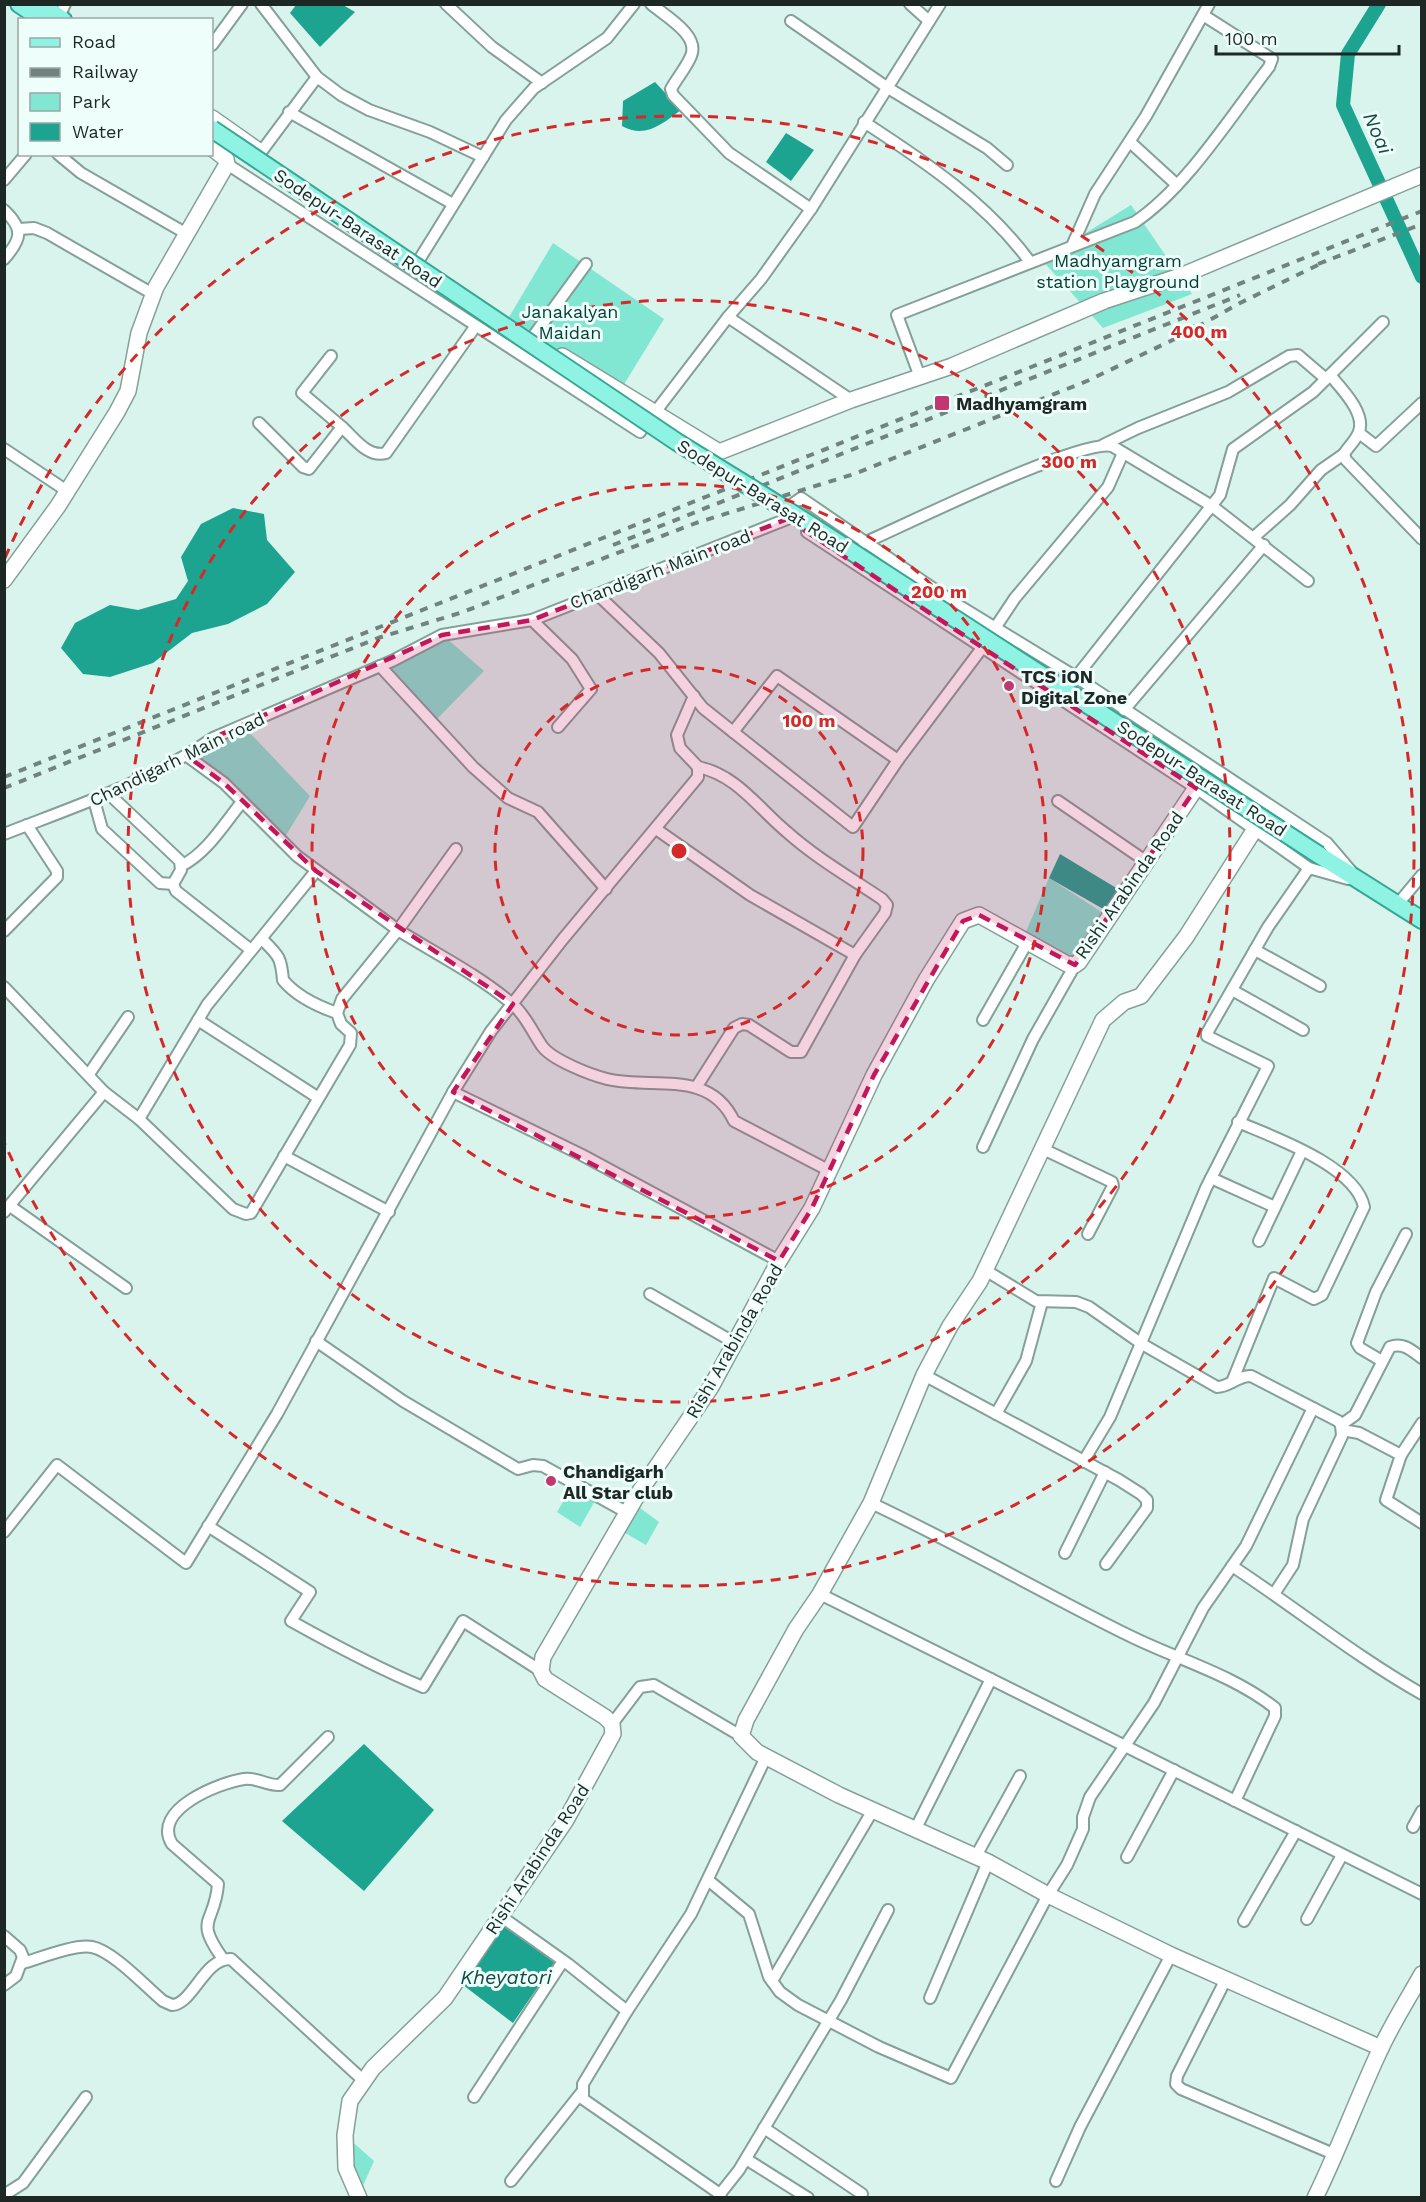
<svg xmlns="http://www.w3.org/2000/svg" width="1426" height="2202" viewBox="0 0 1426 2202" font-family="'Work Sans',sans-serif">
<rect width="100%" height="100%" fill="#d8f4ed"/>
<g fill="#81e6d2">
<polygon points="1131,205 1192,294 1103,328 1042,260"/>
<polygon points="553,243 664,319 609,409 496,339"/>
<polygon points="446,638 484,671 435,721 387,669"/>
<polygon points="247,730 310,796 285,837 192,753"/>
<polygon points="1049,878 1103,913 1072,960 1024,936"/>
<polygon points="573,1485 596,1499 580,1527 557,1512"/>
<polygon points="636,1505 659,1522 646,1545 620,1530"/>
<polygon points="348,2138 374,2161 362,2188 353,2186"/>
</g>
<g fill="#1da490">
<polygon points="296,5 343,5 355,12 320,47 290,13"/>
<path d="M655,82L681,110C662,124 645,139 622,126L623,101Z"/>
<polygon points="786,133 814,150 791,181 766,162"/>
<polygon points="233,508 264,514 267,540 295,572 267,604 228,624 192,633 153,663 110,677 83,674 61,648 75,623 110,605 138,610 176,599 188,581 181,557 201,524"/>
<polygon points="1060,854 1118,889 1105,910 1049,878"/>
<polygon points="364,1744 434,1810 364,1891 282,1821"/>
<polygon points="502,1925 555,1962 513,2023 463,1985"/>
</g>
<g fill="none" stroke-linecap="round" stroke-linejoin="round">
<polyline stroke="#1da490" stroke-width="14" points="1379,4 1348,54 1343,105 1422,277"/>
<defs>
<g id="street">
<polyline points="261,4 317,77 341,95 369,110 430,132 483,157"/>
<polyline points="446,4 492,47 542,83"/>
<path d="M651,4C665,16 700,35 691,56C686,68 677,78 671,89L673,95L729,153L811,209"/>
<polyline points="910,4 929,21"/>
<polyline points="59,17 65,4"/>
<polyline points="791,21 888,88 987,148 1007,165"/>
<polyline points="212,45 242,4"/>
<polyline points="289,112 453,204"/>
<path d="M864,122C924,161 987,203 1030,262"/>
<polyline points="1130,142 1177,185"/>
<polyline points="261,152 317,77"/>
<polyline points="58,154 81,173 187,234"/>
<polyline points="227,164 640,432 728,317 761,279 811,209 940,4"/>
<polyline points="4,180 26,154"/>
<path d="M4,210C24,229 22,239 4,259"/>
<polyline points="19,229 34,228 47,233 153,294"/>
<polyline points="1072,246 1095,194 1146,116 1209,4"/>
<polyline points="419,260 506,120 534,88 607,38 634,4"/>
<polyline points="728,317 851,400"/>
<polyline points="532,338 586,264"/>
<polyline points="331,356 302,393 342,427"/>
<path d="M1330,375C1341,388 1368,415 1358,434C1355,441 1348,447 1344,454L1346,460L1422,539"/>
<path d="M920,377L897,315L1135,222C1186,188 1230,117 1269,67L1272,59L1203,15"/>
<path d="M259,423L303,467L309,469L342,427C355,439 368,458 386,453L475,327"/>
<polyline points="1359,433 1376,446 1422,403"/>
<polyline points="1103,445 1138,428 1228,392 1289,356 1298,355 1326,379"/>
<polyline points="4,449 67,491"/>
<polyline points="788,516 791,505 801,498 953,602 1076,677 1327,843 1351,871"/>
<polyline points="807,532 1196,788 1309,868 1348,879"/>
<polyline points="1254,537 1290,505 1321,470 1344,454"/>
<path d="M864,543C905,525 1079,439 1112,446L1212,506L1308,581"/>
<polyline points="598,595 659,653 703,708 853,827 898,760"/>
<polyline points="532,620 572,659 591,689 558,727"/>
<polyline points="995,628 1015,598 1108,487 1123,453"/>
<polyline points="380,666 473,767 508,798 538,812 606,889"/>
<polyline points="1076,677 1220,495 1233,449 1313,392 1383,322"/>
<polyline points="1124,710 1264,545"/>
<polyline points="733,732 777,676 898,760 982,648"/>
<polyline points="109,794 180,861 181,870 173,884 176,891 251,950"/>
<polyline points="94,800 102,829 160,883 173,884"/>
<polyline points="1058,801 1147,862"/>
<polyline points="656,829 750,895 855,955"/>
<path d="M4,834C76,806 149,782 213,738L392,661L442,635L532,620L787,519"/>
<path d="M456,849L398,930C436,954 475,973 510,1002C524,1013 532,1031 542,1046C552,1060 591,1075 607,1079C652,1090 709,1068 734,1121L828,1170"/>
<path d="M181,866C207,853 224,824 242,802"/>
<polyline points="1397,905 1422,875"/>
<polyline points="4,931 57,877 57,871 27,825"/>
<path d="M262,939C279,956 281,957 283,980C296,996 317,1006 337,1013"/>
<polyline points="1255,950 1320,986"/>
<polyline points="4,987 104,1092 4,1212"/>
<polyline points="1232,990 1303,1030"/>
<polyline points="198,1020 317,1097"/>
<polyline points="983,1020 1028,941"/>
<polyline points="89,1074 128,1017"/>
<path d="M697,1086L734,1028L742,1024L749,1025L791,1052H801L855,955L885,913L887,905L882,899C851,878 816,858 787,832C758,808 737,775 698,767"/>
<polyline points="104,1092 139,1119 233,1209 246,1214 251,1213 350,1045 351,1033 341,1024 337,1013 342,999 398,930 297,856 224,783 187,756"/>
<polyline points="453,1092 582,1155 779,1261"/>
<polyline points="139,1119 207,1005 316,871"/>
<polyline points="983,1147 1033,1039 1075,965"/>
<polyline points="1043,1149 1112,1182 1113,1186 1088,1234"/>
<polyline points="284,1156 389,1212"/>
<polyline points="1211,1178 1275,1207"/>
<polyline points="10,1206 126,1288"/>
<polyline points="1259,1241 1302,1151"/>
<path d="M985,1270L1036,1301L1076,1302L1089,1307L1142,1344L1217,1387C1230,1387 1238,1375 1251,1376L1338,1421L1341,1425L1342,1436L1303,1519L1293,1565L1274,1594"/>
<polyline points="650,1294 735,1343"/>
<polyline points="316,1341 403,1401 518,1469 533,1465 543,1466 628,1513"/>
<polyline points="1382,1361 1360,1348 1357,1343 1376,1292 1406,1234"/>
<polyline points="924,1375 1119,1480 1141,1494 1147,1500 1147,1508 1106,1564"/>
<path d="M1232,1382L1274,1278L1314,1299L1322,1295L1364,1207C1356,1166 1273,1137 1238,1122"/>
<polyline points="996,1414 1026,1361 1042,1302"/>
<path d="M1341,1425L1355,1415L1390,1347C1403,1342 1411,1350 1422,1358"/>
<polyline points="1342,1430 1359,1433 1401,1455 1386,1500 1422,1523"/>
<polyline points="1401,1455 1422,1423"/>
<polyline points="1083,1462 1110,1417 1206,1188 1268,1066 1207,1036 1207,1033 1268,927 1309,868"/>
<path d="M871,1503C958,1544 1041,1592 1128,1635C1176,1659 1232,1674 1275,1708V1716L1235,1801"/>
<path d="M208,1526L310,1592L291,1621C334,1645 377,1668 423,1687L463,1621L541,1671"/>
<polyline points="4,1532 57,1465 186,1563 277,1414 453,1092 491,1031 563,939 698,777 698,767 680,748 677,735 694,696"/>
<polyline points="1065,1553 1105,1472"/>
<path d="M1232,1566C1296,1608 1355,1656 1422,1694"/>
<polyline points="820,1594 1422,1894"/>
<polyline points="612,1724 640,1687 654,1685 741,1736"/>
<polyline points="1413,1827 1422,1811"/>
<polyline points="915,1830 991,1679"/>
<polyline points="976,1856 1020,1776"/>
<polyline points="1127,1857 1174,1770"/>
<polyline points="708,1880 749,1914 769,1977 780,1992 798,2005 879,2047 951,2078 1048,1895 1067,1865 1083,1829 1083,1817 1090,1797 1154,1703 1203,1608 1246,1546 1313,1408"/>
<polyline points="499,1915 568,1964 627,2011 583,2084 583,2099 720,2194 721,2198"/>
<polyline points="1307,1919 1342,1855"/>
<polyline points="1244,1921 1296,1831"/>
<polyline points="4,1936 20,1950 23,1957 16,1976 4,1985"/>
<path d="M223,1959C193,1917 215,1925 218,1884L172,1844C151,1810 218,1783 244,1779C257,1777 267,1786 280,1785L328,1737"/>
<path d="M23,1963C40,1958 75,1944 92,1947C113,1951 146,1987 163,2001L172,2005C193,2004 204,1958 231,1959L364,2081"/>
<polyline points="1226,1979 1177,2076 1176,2084 1181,2089 1336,2155"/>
<polyline points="772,1981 873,1810"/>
<polyline points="930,1998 988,1862"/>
<polyline points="627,2011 691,1914 766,1757"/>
<polyline points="474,2097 563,1961"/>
<polyline points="764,2128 862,2194"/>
<polyline points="746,2159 808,2198"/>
<polyline points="511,2181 581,2093"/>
<polyline points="1056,2181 1080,2127 1171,1955"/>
<polyline points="720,2194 739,2170 841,2000 888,1910"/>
<polyline points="4,2195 23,2183 86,2097"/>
</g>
<g id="secondary">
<polyline points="212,118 256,149"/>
<polyline points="562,356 719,452 851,400 952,366 1104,301 1183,275 1422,175"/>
<polyline points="4,580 58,506 117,412 128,391 139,333 156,287 227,164 226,159 212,148"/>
<polyline points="1255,829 1186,937 1141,996 1124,1002 1103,1020 980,1281 950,1326 924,1375 871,1503 820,1594 796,1629 746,1720 741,1736 757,1752 839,1795 988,1862 1048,1895 1171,1955 1381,2048"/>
<polyline points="359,2198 346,2168 345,2135 350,2101 373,2068 445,1998 566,1820 613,1734 612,1724 605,1717 545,1679 541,1671 543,1657 638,1494 711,1387 779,1261 812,1208 874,1075 926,980 963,921 979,915 1067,964 1075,965 1079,962 1196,788"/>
<path d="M1315,2198C1339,2149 1357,2099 1380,2050C1392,2024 1408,1999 1422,1974"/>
</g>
<g id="primary">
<polyline points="19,4 43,20"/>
<polyline points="40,4 63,20"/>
<polyline points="1319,855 1422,920"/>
</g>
</defs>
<use href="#street" stroke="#859f99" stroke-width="14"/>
<use href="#secondary" stroke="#859f99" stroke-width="18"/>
<use href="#primary" stroke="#37a795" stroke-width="20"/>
<use href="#street" stroke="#fff" stroke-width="10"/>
<use href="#secondary" stroke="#fff" stroke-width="15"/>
<use href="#primary" stroke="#8ff3e3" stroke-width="16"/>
<g stroke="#71837e" stroke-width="4" stroke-dasharray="8 8" stroke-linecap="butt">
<polyline points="1318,264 1422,224"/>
<polyline points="613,545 1240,295"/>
<polyline points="4,777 1422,211"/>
<polyline points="4,788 378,638 460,613 696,523 854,474 1087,381 1181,336 1240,303 1326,261"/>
</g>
<defs>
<polyline id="primary-bridge" points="212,129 677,442 803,520 1319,855"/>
</defs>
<use href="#primary-bridge" stroke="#37a795" stroke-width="20" stroke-linecap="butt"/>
<use href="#primary-bridge" stroke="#8ff3e3" stroke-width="16"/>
</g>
<path fill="#c2185b" fill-opacity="0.2" stroke="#c2185b" stroke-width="4.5" stroke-dasharray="12 8" stroke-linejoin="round" d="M787,519L1196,788L1075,965L979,915L963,921L874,1075L812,1208L779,1261L453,1092L513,1004L316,871L224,783L187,756L213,738L442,635L532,620Z"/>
<g fill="none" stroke="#d62828" stroke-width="3" stroke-dasharray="10 8">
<circle cx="679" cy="851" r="184"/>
<circle cx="679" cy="851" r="367"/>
<circle cx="679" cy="851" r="551"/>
<path d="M5 558A735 735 0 1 1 5 1144"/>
</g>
<g fill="#c13770" stroke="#eefefa" stroke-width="2">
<rect x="934" y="395" width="16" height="16" rx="3"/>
<circle cx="1009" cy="686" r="6"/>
<circle cx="551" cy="1481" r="6"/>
</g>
<g text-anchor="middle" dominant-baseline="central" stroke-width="6" stroke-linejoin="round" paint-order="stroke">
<g font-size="18" fill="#1d2825" stroke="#eefefa">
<text transform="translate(358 228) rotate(34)">Sodepur-Barasat Road</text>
<text transform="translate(763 496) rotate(32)">Sodepur-Barasat Road</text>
<text transform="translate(660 569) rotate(-21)">Chandigarh Main road</text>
<text transform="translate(177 759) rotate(-26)">Chandigarh Main road</text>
<text transform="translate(1202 778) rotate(33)">Sodepur-Barasat Road</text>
<text transform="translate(1129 885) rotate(-55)">Rishi Arabinda Road</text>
<text transform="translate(734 1341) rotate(-60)">Rishi Arabinda Road</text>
<text transform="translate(537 1859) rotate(-57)">Rishi Arabinda Road</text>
</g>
<g font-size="18" fill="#043d35" stroke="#eefefa">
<text x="1118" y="260">Madhyamgram<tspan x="1118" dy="21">station Playground</tspan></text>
<text x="570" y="311">Janakalyan<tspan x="570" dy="21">Maidan</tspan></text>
</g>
<g font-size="18" font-weight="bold" fill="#1d2825" stroke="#eefefa" text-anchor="start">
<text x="956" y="403">Madhyamgram</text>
<text x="1021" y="676">TCS iON<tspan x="1021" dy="21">Digital Zone</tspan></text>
<text x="563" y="1471">Chandigarh<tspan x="563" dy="21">All Star club</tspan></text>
</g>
<g font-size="20" font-style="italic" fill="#144940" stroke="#eefefa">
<text transform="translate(1378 133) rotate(66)">Noai</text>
<text x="506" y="1977">Kheyatori</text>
</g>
</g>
<circle cx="679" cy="851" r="9" fill="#d62828" stroke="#eefefa" stroke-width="3"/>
<g font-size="18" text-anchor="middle" font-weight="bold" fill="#d62828" stroke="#eefefa" stroke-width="6" stroke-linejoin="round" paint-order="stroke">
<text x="1199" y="338">400 m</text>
<text x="1069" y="468">300 m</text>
<text x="939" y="598">200 m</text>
<text x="809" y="727">100 m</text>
</g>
<rect width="1426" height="2202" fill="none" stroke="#1d2825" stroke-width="12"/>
<rect x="18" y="18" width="195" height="138" fill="#eefefa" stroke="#9aa8a5" stroke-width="1.5"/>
<rect x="30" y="38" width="30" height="9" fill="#8ff3e3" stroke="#9aa8a5" stroke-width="1.5"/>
<text x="72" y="48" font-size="18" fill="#1d2825">Road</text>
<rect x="30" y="68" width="30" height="9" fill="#71837e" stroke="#9aa8a5" stroke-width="1.5"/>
<text x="72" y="78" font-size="18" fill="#1d2825">Railway</text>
<rect x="30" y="93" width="30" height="18" fill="#81e6d2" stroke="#9aa8a5" stroke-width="1.5"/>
<text x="72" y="108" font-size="18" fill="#1d2825">Park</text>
<rect x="30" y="123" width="30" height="18" fill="#1da490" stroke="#9aa8a5" stroke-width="1.5"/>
<text x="72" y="138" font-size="18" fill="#1d2825">Water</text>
<path d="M1216 45v9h183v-9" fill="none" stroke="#1d2825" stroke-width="3"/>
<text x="1225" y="45" font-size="18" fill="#1d2825" stroke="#eefefa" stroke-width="4.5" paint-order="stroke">100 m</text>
</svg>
